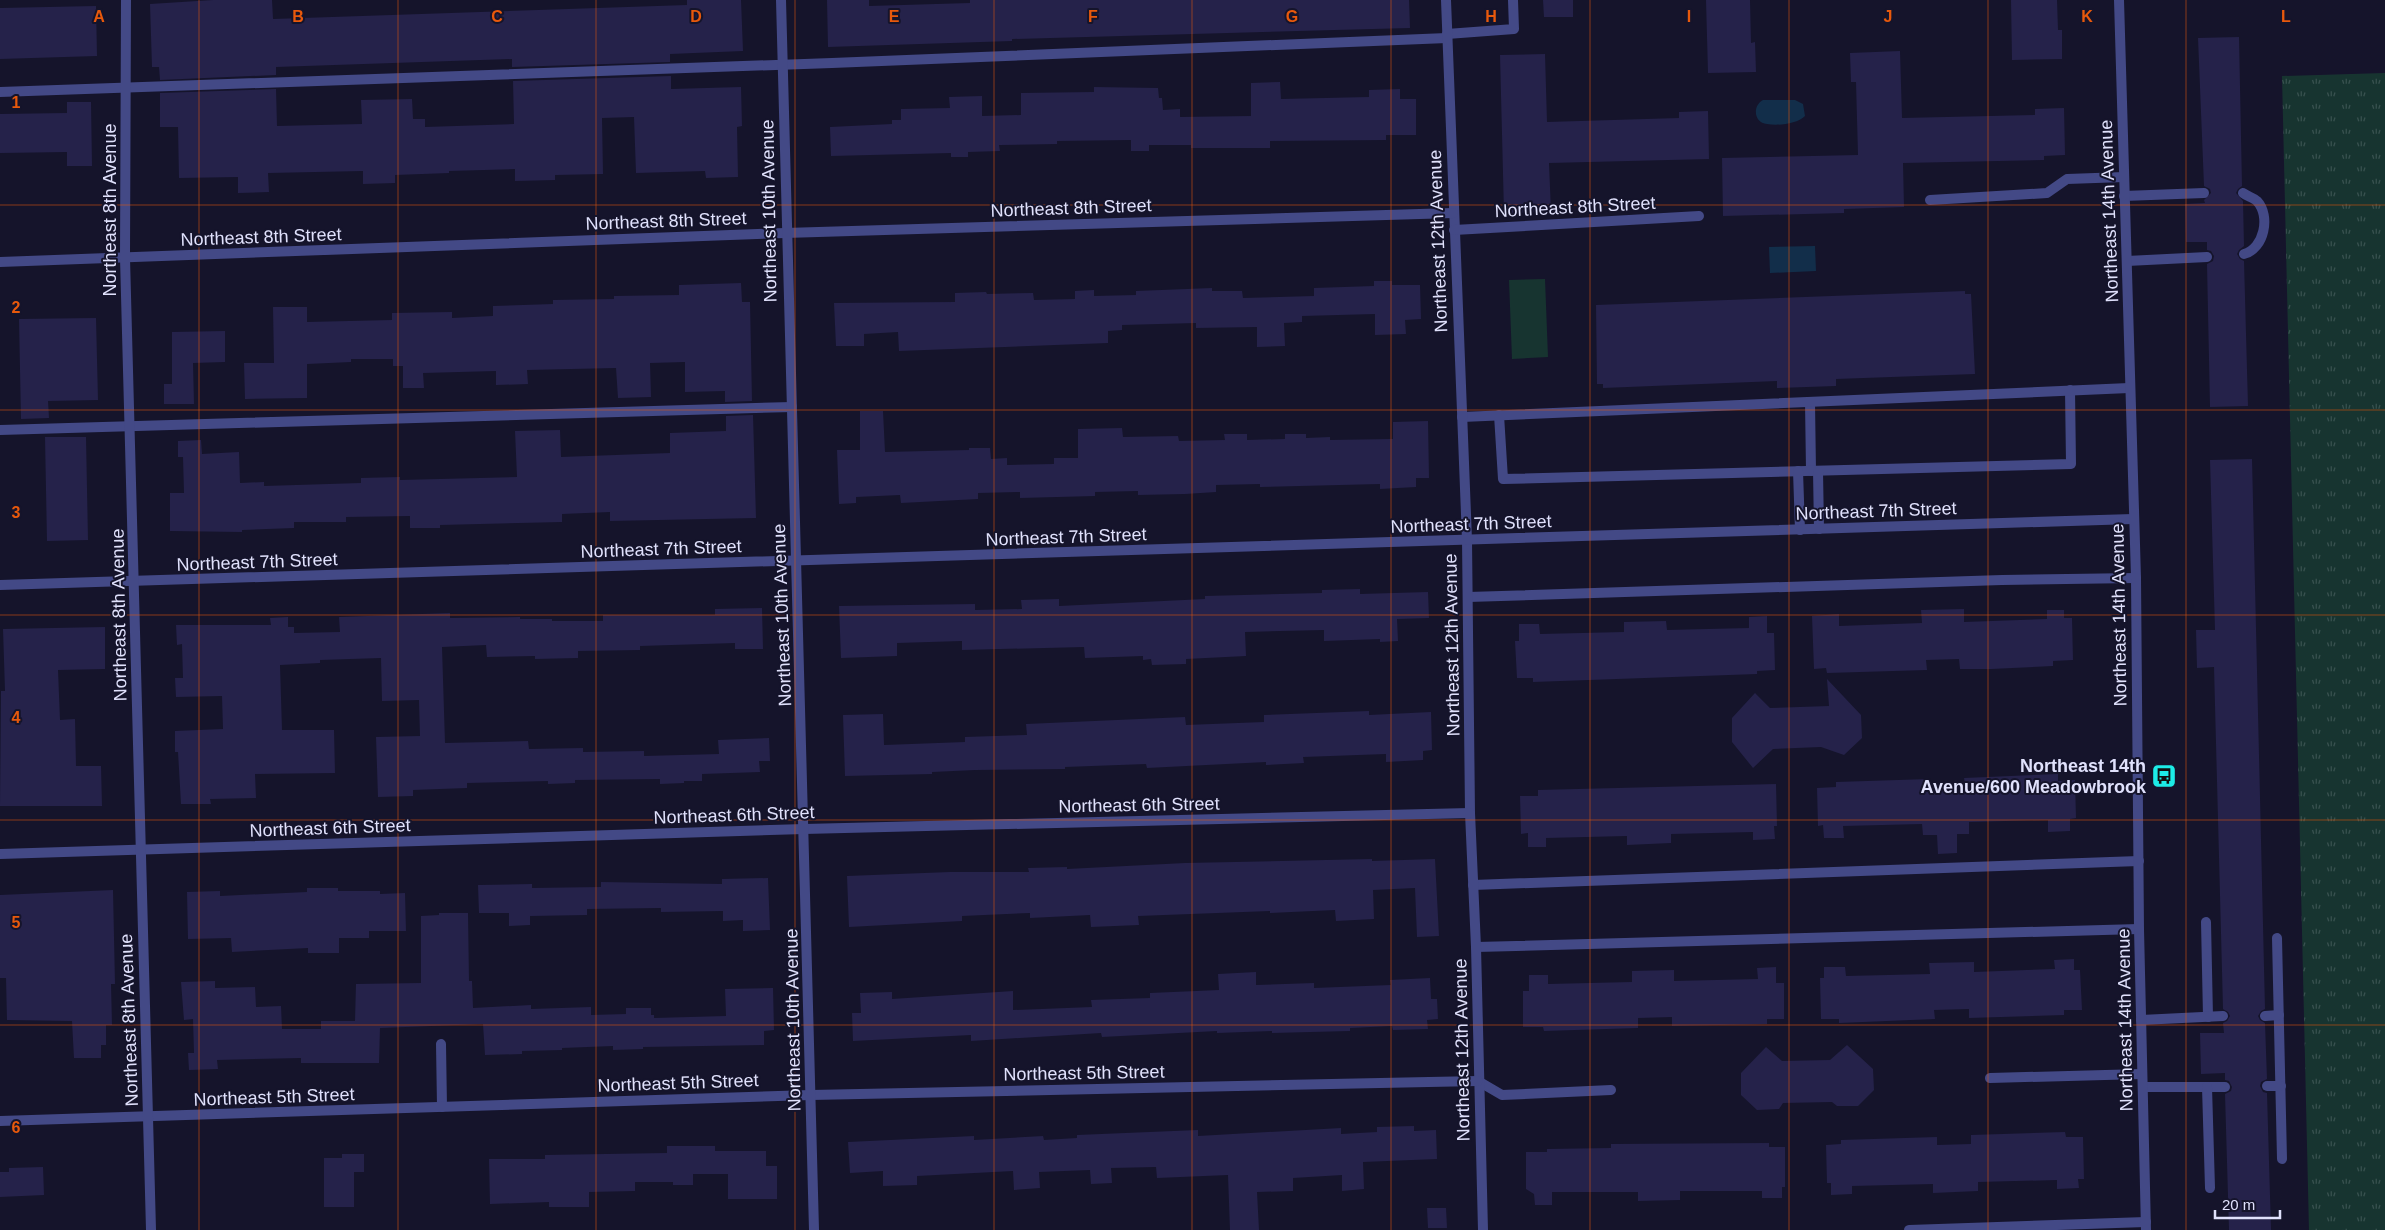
<svg xmlns="http://www.w3.org/2000/svg" width="2385" height="1230" viewBox="0 0 2385 1230" font-family="Arial,sans-serif">
<defs>
<pattern id="grass-tufts" width="24" height="20" patternUnits="userSpaceOnUse" patternTransform="scale(1.25)"><rect width="24" height="20" fill="#173430"/><path d="M3 7l-1-3M5 7V3M7 7l1-3M15 17l-1-3M17 17v-4M19 17l1-3" fill="none" stroke="#38514f"/></pattern>
</defs>
<rect width="100%" height="100%" fill="#15142b"/>
<polygon fill="url(#grass-tufts)" points="2385,73 2385,1230 2309,1230 2282,76"/>
<polygon fill="#173430" points="1545,279 1548,357 1512,359 1509,280"/>
<g fill="#122e4a">
<path d="M1763,100H1795L1803,104L1805,116C1797,124 1778,126 1767,124C1754,123 1752,106 1763,100Z"/>
<polygon points="1815,246 1816,271 1770,273 1769,247"/>
</g>
<g fill="#25224a">
<polygon points="213,0 272,0 273,19 687,5 687,0 741,0 743,51 670,54 670,62 512,67 512,59 276,67 276,75 160,80 159,67 152,67 150,4"/>
<polygon points="827,0 869,0 869,6 970,3 970,0 1409,0 1410,28 1012,39 1012,41 828,47"/>
<polygon points="1543,0 1573,0 1573,17 1544,17"/>
<polygon points="1706,0 1750,0 1751,43 1755,42 1756,72 1708,73"/>
<polygon points="2011,0 2057,0 2058,30 2062,30 2062,59 2012,60"/>
<polygon points="96,6 97,56 0,59 0,8"/>
<polygon points="2239,37 2242,186 2238,189 2236,193 2243,201 2244,246 2239,250 2237,254 2240,259 2244,261 2248,406 2210,407 2207,264 2213,261 2214,256 2211,251 2207,250 2207,242 2186,242 2185,204 2205,203 2204,200 2211,193 2210,189 2204,186 2198,38"/>
<polygon points="1900,51 1902,118 2035,115 2035,109 2064,108 2065,155 2044,156 2044,160 1903,163 1904,207 1844,209 1844,213 1723,216 1722,158 1858,155 1856,82 1851,82 1850,53"/>
<polygon points="1545,54 1547,122 1679,118 1679,112 1708,111 1709,159 1549,163 1551,212 1504,213 1500,55"/>
<polygon points="671,76 671,89 741,87 742,126 737,127 738,177 706,178 705,171 636,173 634,117 602,118 603,174 555,175 555,180 515,181 515,169 449,171 449,173 395,175 395,183 363,184 363,171 268,173 269,192 238,193 238,177 179,178 178,127 160,127 160,93 276,89 277,126 362,124 361,100 412,99 413,119 425,119 425,127 514,124 513,81"/>
<polygon points="1280,82 1281,99 1369,97 1369,90 1400,89 1400,99 1416,99 1416,135 1386,135 1386,140 1270,141 1270,148 1191,148 1191,145 1149,145 1149,151 1131,151 1131,140 1057,141 1057,144 999,145 1000,151 968,152 968,157 951,157 951,153 831,156 830,127 892,124 892,120 901,120 901,109 950,108 949,97 982,96 982,116 1021,115 1021,93 1094,92 1094,87 1158,88 1159,98 1162,98 1163,110 1180,109 1180,117 1251,116 1251,83"/>
<polygon points="67,102 91,102 92,166 67,166 67,152 0,153 0,114 67,113"/>
<polygon points="1374,281 1392,281 1392,285 1420,285 1421,319 1405,320 1406,334 1375,335 1375,314 1302,316 1302,322 1284,323 1285,346 1257,347 1257,327 1196,328 1196,323 1122,325 1122,330 1108,331 1108,343 899,351 898,332 864,334 864,346 836,346 834,303 955,302 955,293 986,292 987,294 1033,293 1034,300 1075,299 1075,291 1094,290 1094,296 1136,295 1136,291 1212,288 1212,291 1242,291 1243,298 1314,296 1314,288 1374,286"/>
<polygon points="741,283 742,302 750,302 752,401 725,402 725,391 685,392 685,362 650,363 651,397 618,398 616,368 527,370 528,384 496,385 496,371 423,373 424,388 403,388 403,366 393,366 393,359 351,359 351,362 307,364 307,398 245,399 244,363 274,363 273,307 307,307 307,322 392,320 392,313 452,312 452,318 493,316 493,306 553,304 553,300 614,299 614,296 679,295 679,285"/>
<polygon points="1965,291 1965,294 1971,294 1975,374 1836,379 1836,386 1777,388 1777,381 1603,388 1603,384 1597,384 1596,305"/>
<polygon points="96,318 98,400 48,401 49,418 21,419 19,319"/>
<polygon points="225,331 225,362 193,363 194,404 164,404 164,384 172,384 172,332"/>
<polygon points="860,411 883,411 885,452 969,450 969,448 990,448 991,459 1007,458 1007,465 1054,464 1054,458 1078,458 1078,429 1122,428 1123,437 1178,436 1179,441 1225,440 1224,434 1247,434 1247,440 1285,439 1285,434 1306,434 1306,438 1330,437 1330,440 1393,439 1393,422 1428,421 1429,478 1416,478 1416,487 1380,489 1380,484 1260,487 1260,484 1216,485 1216,492 1185,494 1138,495 1138,491 1095,492 1095,496 1020,498 1020,492 978,493 978,499 901,503 900,495 856,497 856,503 839,504 837,450 860,450"/>
<polygon points="753,415 756,518 610,521 610,512 562,514 562,522 440,525 440,528 410,528 410,516 346,517 346,522 294,522 294,528 242,530 242,532 170,531 170,493 184,493 183,457 178,457 178,441 201,440 202,454 239,452 240,483 264,482 264,486 361,483 361,478 400,477 400,480 517,477 515,431 560,430 561,457 670,453 670,433 726,431 726,416"/>
<polygon points="45,437 86,437 88,540 47,541"/>
<polygon points="2252,459 2265,1009 2261,1011 2258,1016 2260,1020 2265,1023 2267,1079 2261,1082 2260,1086 2263,1092 2267,1093 2271,1230 2229,1230 2225,1094 2231,1091 2232,1087 2229,1081 2225,1080 2225,1073 2201,1074 2200,1033 2224,1033 2223,1023 2227,1021 2230,1016 2228,1012 2223,1009 2214,667 2197,668 2196,630 2215,630 2210,460"/>
<polygon points="1360,589 1360,594 1428,592 1429,618 1397,619 1398,641 1380,642 1380,639 1324,641 1324,630 1245,632 1246,656 1186,659 1186,664 1152,665 1151,659 1143,660 1143,656 1085,658 1084,647 962,650 962,641 897,643 897,656 841,658 839,606 975,604 975,610 1022,609 1021,600 1059,599 1059,606 1205,599 1205,596 1322,593 1322,590"/>
<polygon points="762,608 763,649 735,649 735,643 640,646 640,650 578,651 578,658 535,659 535,656 487,657 486,645 442,647 445,743 528,741 529,749 583,748 583,752 644,751 644,756 719,754 718,740 769,738 770,761 759,761 760,772 702,774 702,781 684,781 684,783 660,784 660,779 575,780 575,783 548,784 548,781 467,783 467,788 413,790 413,796 378,797 376,737 420,736 419,700 382,701 381,658 320,660 320,663 280,665 282,730 334,730 335,773 255,774 256,798 210,799 211,804 181,804 178,752 175,752 175,731 223,729 222,696 176,697 175,678 183,678 182,644 177,645 176,625 271,625 270,618 288,617 288,627 294,627 294,633 340,632 339,617 450,613 450,618 520,617 520,619 552,619 552,621 603,621 603,615 715,615 715,609"/>
<polygon points="1964,609 1964,622 2047,619 2047,610 2064,610 2064,618 2072,618 2073,660 2053,661 2053,666 1991,669 1960,669 1959,659 1926,660 1927,670 1827,673 1826,668 1814,669 1812,616 1839,614 1839,626 1922,623 1921,610"/>
<polygon points="1767,616 1767,633 1774,633 1775,670 1757,671 1757,674 1533,682 1533,678 1517,678 1515,641 1519,641 1519,624 1539,624 1540,634 1624,632 1624,622 1666,621 1667,630 1749,628 1749,617"/>
<polygon points="105,627 105,669 58,670 60,720 75,719 76,766 101,766 102,806 0,806 1,691 5,691 3,629"/>
<polygon points="1827,679 1861,715 1862,738 1844,755 1821,747 1773,749 1753,768 1732,742 1732,718 1755,693 1770,708 1829,706"/>
<polygon points="1369,711 1369,715 1431,712 1432,750 1423,751 1423,760 1386,762 1386,754 1303,757 1304,763 1266,765 1266,762 1147,768 1146,764 1065,767 1065,769 975,770 932,772 932,774 845,776 843,715 883,714 884,745 965,742 965,737 1027,735 1026,724 1185,717 1186,725 1264,722 1264,715"/>
<polygon points="2058,774 2058,781 2075,780 2076,818 2070,819 2070,831 2048,832 2048,820 1969,822 1969,834 1957,834 1957,853 1938,854 1937,835 1923,835 1922,824 1843,826 1844,838 1824,838 1823,825 1818,826 1817,788 1836,787 1836,782 1929,779 1930,785 1965,784 1964,778"/>
<polygon points="1776,784 1777,826 1774,826 1775,839 1753,840 1753,832 1671,834 1671,843 1627,845 1627,836 1546,838 1546,847 1528,847 1528,833 1521,834 1520,796 1538,796 1538,790"/>
<polygon points="1372,859 1372,861 1435,859 1439,936 1417,937 1415,888 1373,890 1374,919 1336,921 1335,910 1270,913 1270,911 1138,916 1139,925 1091,927 1090,915 1030,918 1030,913 962,916 962,921 849,927 847,876 950,872 1029,872 1028,868 1067,867 1067,869 1185,863"/>
<polygon points="768,878 770,930 743,931 743,920 723,921 723,911 661,912 661,908 587,909 587,915 530,916 530,925 509,926 509,913 479,913 478,885 532,884 532,888 601,887 601,882 722,884 722,879"/>
<polygon points="307,888 338,888 338,891 380,891 380,894 405,893 406,931 369,931 369,938 339,938 339,953 308,953 308,948 232,952 231,938 188,939 187,892 220,891 220,896 307,892"/>
<polygon points="113,890 115,984 111,984 112,1025 106,1025 106,1045 101,1045 101,1058 74,1058 72,1021 7,1020 6,978 0,978 0,895"/>
<polygon points="439,913 468,913 469,981 472,981 473,1008 531,1005 531,1009 591,1007 591,1015 626,1014 626,1008 651,1008 651,1015 654,1015 654,1018 726,1016 725,989 773,988 774,1030 764,1031 764,1045 643,1047 643,1049 613,1050 613,1046 562,1048 562,1050 522,1051 522,1054 485,1055 483,1024 380,1028 379,1063 301,1063 301,1058 217,1060 218,1069 189,1070 188,1053 194,1053 193,1019 184,1020 181,982 215,981 215,988 255,987 256,1007 281,1006 282,1029 321,1029 321,1021 355,1021 356,984 421,983 421,916 439,915"/>
<polygon points="2074,959 2074,970 2080,970 2082,1010 2064,1010 2064,1015 1969,1018 1969,1009 1934,1010 1935,1019 1839,1023 1839,1019 1821,1019 1820,978 1824,978 1824,967 1845,967 1846,976 1930,974 1929,963 1974,962 1974,972 2055,969 2054,960"/>
<polygon points="1776,967 1776,983 1784,983 1784,1019 1767,1019 1767,1024 1672,1026 1672,1017 1638,1018 1638,1028 1544,1031 1543,1027 1523,1027 1523,991 1529,991 1529,975 1548,975 1548,984 1632,982 1632,971 1674,970 1674,981 1758,979 1757,968"/>
<polygon points="1256,972 1256,985 1314,983 1314,988 1391,985 1390,980 1430,978 1431,999 1437,999 1438,1019 1427,1020 1428,1029 1393,1030 1392,1026 1350,1028 1350,1031 1272,1033 1272,1031 1217,1033 1217,1031 1102,1037 1101,1033 971,1041 971,1035 853,1041 852,1013 861,1013 860,993 892,992 892,999 1013,991 1013,1010 1092,1007 1091,1000 1150,998 1150,993 1219,990 1218,974"/>
<polygon points="1847,1045 1873,1069 1874,1090 1858,1106 1837,1106 1832,1102 1783,1103 1779,1109 1757,1110 1741,1095 1741,1073 1766,1047 1782,1061 1830,1060"/>
<polygon points="1414,1126 1414,1131 1436,1130 1437,1159 1363,1162 1364,1189 1342,1191 1342,1175 1293,1178 1293,1191 1257,1192 1259,1230 1230,1230 1228,1175 1157,1178 1156,1167 1111,1168 1112,1183 1091,1184 1090,1170 1039,1172 1040,1188 1014,1190 1013,1171 917,1176 917,1185 883,1186 883,1171 850,1173 848,1142 974,1136 974,1140 1043,1136 1044,1140 1077,1138 1077,1135 1198,1130 1198,1136 1341,1128 1341,1134 1377,1132 1377,1127"/>
<polygon points="2065,1132 2066,1137 2083,1137 2084,1179 2078,1179 2079,1188 2057,1189 2057,1180 1978,1182 1978,1191 1933,1193 1933,1184 1852,1186 1852,1194 1831,1195 1831,1183 1827,1183 1826,1145 1841,1144 1841,1140 1937,1137 1937,1145 1971,1144 1971,1135"/>
<polygon points="1769,1143 1769,1147 1785,1147 1785,1187 1782,1187 1782,1198 1762,1198 1762,1191 1680,1191 1680,1200 1638,1201 1638,1192 1552,1192 1552,1205 1535,1205 1534,1194 1526,1189 1526,1152 1547,1152 1547,1149 1611,1148 1611,1144"/>
<polygon points="667,1146 715,1146 715,1151 766,1151 766,1166 777,1166 777,1199 728,1199 728,1174 693,1174 693,1185 673,1185 673,1182 635,1182 635,1191 589,1192 589,1207 549,1207 549,1202 490,1204 489,1159 545,1159 545,1155 667,1153"/>
<polygon points="342,1154 364,1154 364,1172 354,1172 354,1207 324,1207 324,1158 342,1158"/>
<polygon points="43,1167 44,1195 0,1197 0,1172 9,1172 9,1168"/>
<polygon points="1427,1208 1446,1208 1447,1228 1428,1228"/>
</g>
<g fill="none" stroke-linecap="round" stroke-linejoin="round">
<g stroke="#434986" stroke-width="10">
<polyline points="1447,34 1514,29 1513,0"/>
<polyline points="0,92 832,63 1447,38"/>
<path d="M2243,193C2247,196 2254,198 2257,201C2271,216 2264,249 2244,254"/>
<polyline points="2124,196 2204,193"/>
<polyline points="2127,261 2207,257"/>
<polyline points="1810,402 1811,471"/>
<polyline points="1499,415 1503,479 2071,464 2070,390"/>
<polyline points="1462,417 2129,388"/>
<polyline points="0,430 792,407"/>
<polyline points="1798,471 1800,530"/>
<polyline points="1818,471 1819,529"/>
<polyline points="1468,597 2002,580 2136,578"/>
<polyline points="1473,885 2139,861"/>
<polyline points="2206,922 2208,1017"/>
<polyline points="2277,938 2282,1159"/>
<polyline points="1476,947 2139,929"/>
<polyline points="2265,1016 2279,1015"/>
<polyline points="2141,1020 2223,1016"/>
<polyline points="441,1044 442,1107"/>
<polyline points="1990,1078 2142,1074"/>
<polyline points="1478,1081 1502,1095 1611,1090"/>
<polyline points="2267,1086 2281,1086"/>
<polyline points="2143,1087 2225,1087"/>
<polyline points="2207,1087 2210,1188"/>
</g>
<g stroke="#434986" stroke-width="10">
<polyline points="1446,0 1467,540 1470,813 1476,947 1483,1230"/>
<polyline points="1930,200 2047,193 2067,179 2124,177"/>
<polyline points="1454,230 1699,216"/>
<polyline points="0,262 785,233 1453,213"/>
<polyline points="0,585 2133,519"/>
<polyline points="0,854 804,829 1470,813"/>
<polyline points="0,1121 811,1095 1478,1081"/>
<polyline points="1909,1230 2146,1222"/>
</g>
<g stroke="#434986" stroke-width="10">
<polyline points="126,0 125,258 151,1230"/>
<polyline points="781,0 814,1230"/>
<polyline points="2119,0 2136,578 2139,929 2146,1230"/>
</g>
</g>
<path fill="none" stroke="#e8590c" stroke-width="1" stroke-opacity="0.55" d="M199,0V1230M398,0V1230M596,0V1230M795,0V1230M994,0V1230M1192,0V1230M1391,0V1230M1590,0V1230M1789,0V1230M1988,0V1230M2186,0V1230M0,205H2385M0,410H2385M0,615H2385M0,820H2385M0,1025H2385"/>
<defs>
<symbol id="bus-square" viewBox="-11 -11 22 22"><rect x="-9" y="-9" width="18" height="18" rx="4" fill="#1dece7" stroke="#15142b"/><path d="M-5-6H5V4H4V6H2V4H-2V6H-4V4H-5ZM-3.5-4V0h7V-4ZM-3.5 1.2v1.5H-2V1.2ZM2 1.2v1.5H3.5V1.2Z" fill="#111"/></symbol>
</defs>
<g fill-rule="evenodd">
<use href="#bus-square" x="2150" y="762" width="28" height="28"/>
</g>
<g text-anchor="middle" dominant-baseline="central" stroke-width="4" stroke-linejoin="round" paint-order="stroke">
<g font-size="18" fill="#e0e1fc" stroke="#15142b">
<text transform="translate(1575 207) rotate(-3)">Northeast 8th Street</text>
<text transform="translate(1071 208) rotate(-2)">Northeast 8th Street</text>
<text transform="translate(110 210) rotate(-90)">Northeast 8th Avenue</text>
<text transform="translate(769 211) rotate(-91)">Northeast 10th Avenue</text>
<text transform="translate(2109 211) rotate(-92)">Northeast 14th Avenue</text>
<text transform="translate(666 221) rotate(-2)">Northeast 8th Street</text>
<text transform="translate(261 237) rotate(-2)">Northeast 8th Street</text>
<text transform="translate(1438 241) rotate(-92)">Northeast 12th Avenue</text>
<text transform="translate(1876 511) rotate(-2)">Northeast 7th Street</text>
<text transform="translate(1471 524) rotate(-2)">Northeast 7th Street</text>
<text transform="translate(1066 537) rotate(-2)">Northeast 7th Street</text>
<text transform="translate(661 549) rotate(-2)">Northeast 7th Street</text>
<text transform="translate(257 562) rotate(-2)">Northeast 7th Street</text>
<text transform="translate(119 615) rotate(-91)">Northeast 8th Avenue</text>
<text transform="translate(782 615) rotate(-92)">Northeast 10th Avenue</text>
<text transform="translate(2119 615) rotate(-91)">Northeast 14th Avenue</text>
<text transform="translate(1452 645) rotate(-91)">Northeast 12th Avenue</text>
<text transform="translate(1139 805) rotate(-1)">Northeast 6th Street</text>
<text transform="translate(734 815) rotate(-2)">Northeast 6th Street</text>
<text transform="translate(330 828) rotate(-2)">Northeast 6th Street</text>
<text transform="translate(129 1020) rotate(-92)">Northeast 8th Avenue</text>
<text transform="translate(793 1020) rotate(-91)">Northeast 10th Avenue</text>
<text transform="translate(2125 1020) rotate(-91)">Northeast 14th Avenue</text>
<text transform="translate(1462 1050) rotate(-91)">Northeast 12th Avenue</text>
<text transform="translate(1084 1073) rotate(-1)">Northeast 5th Street</text>
<text transform="translate(678 1083) rotate(-2)">Northeast 5th Street</text>
<text transform="translate(274 1097) rotate(-2)">Northeast 5th Street</text>
</g>
<g font-size="18" font-weight="bold" fill="#e0e1fc" stroke="#15142b" text-anchor="end">
<text x="2146" y="766">Northeast 14th<tspan x="2146" dy="21">Avenue/600 Meadowbrook</tspan></text>
</g>
</g>
<g font-size="16" text-anchor="middle" font-weight="bold" fill="#e8590c" stroke="#15142b" stroke-width="4" stroke-linejoin="round" paint-order="stroke">
<text x="99" y="22">A</text>
<text x="298" y="22">B</text>
<text x="497" y="22">C</text>
<text x="696" y="22">D</text>
<text x="894" y="22">E</text>
<text x="1093" y="22">F</text>
<text x="1292" y="22">G</text>
<text x="1491" y="22">H</text>
<text x="1689" y="22">I</text>
<text x="1888" y="22">J</text>
<text x="2087" y="22">K</text>
<text x="2286" y="22">L</text>
<text x="16" y="108">1</text>
<text x="16" y="313">2</text>
<text x="16" y="518">3</text>
<text x="16" y="723">4</text>
<text x="16" y="928">5</text>
<text x="16" y="1133">6</text>
</g>
<path d="M2215 1210v8h65v-8" fill="none" stroke="#e0e1fc" stroke-width="2.5"/>
<text x="2222" y="1210" font-size="15" fill="#e0e1fc" stroke="#15142b" stroke-width="4" paint-order="stroke">20 m</text>
</svg>
